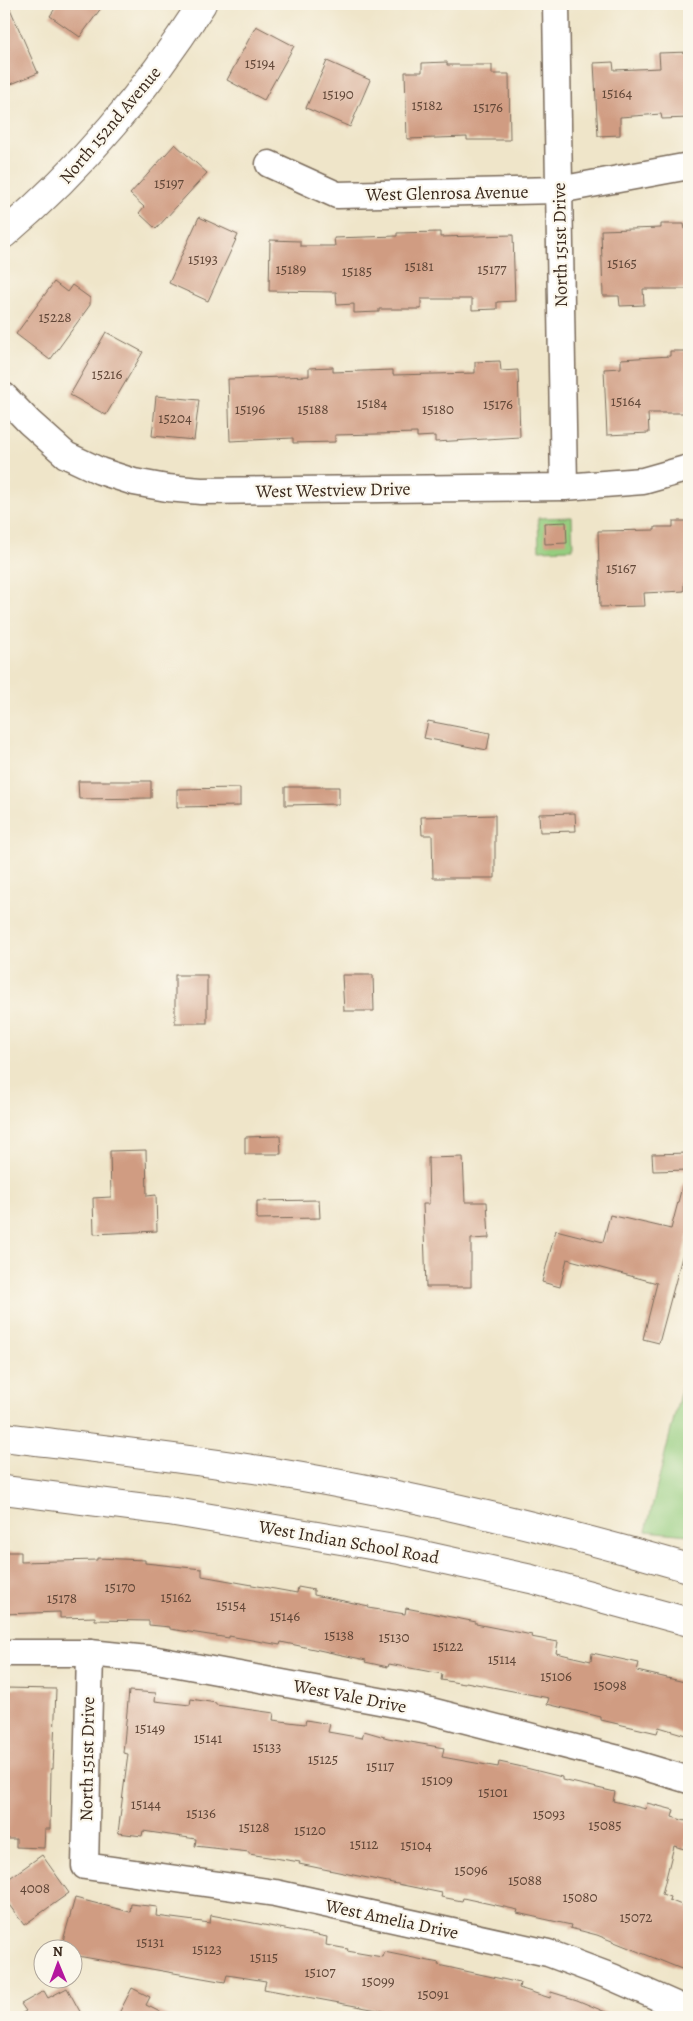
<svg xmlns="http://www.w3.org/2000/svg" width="693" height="2021" viewBox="0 0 693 2021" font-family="Alegreya,serif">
<rect width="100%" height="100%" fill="#fbf7ec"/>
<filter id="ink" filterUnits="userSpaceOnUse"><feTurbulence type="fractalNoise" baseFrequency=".02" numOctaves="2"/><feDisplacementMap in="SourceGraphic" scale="10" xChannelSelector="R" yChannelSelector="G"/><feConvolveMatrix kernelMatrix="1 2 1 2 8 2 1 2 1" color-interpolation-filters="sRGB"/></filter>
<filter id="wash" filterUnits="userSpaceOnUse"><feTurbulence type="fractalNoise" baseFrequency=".0096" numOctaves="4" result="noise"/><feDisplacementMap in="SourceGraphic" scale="20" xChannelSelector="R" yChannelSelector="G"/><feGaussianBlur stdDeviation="1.12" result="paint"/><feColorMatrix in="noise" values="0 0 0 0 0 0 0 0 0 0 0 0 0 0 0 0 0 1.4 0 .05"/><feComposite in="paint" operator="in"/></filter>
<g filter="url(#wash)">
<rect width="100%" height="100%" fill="#efe5c9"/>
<g fill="#95cd7f" stroke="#687c4e">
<polygon points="572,517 573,549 539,550 538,518"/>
<polygon points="689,1357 689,1535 646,1531"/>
</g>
<g id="blocks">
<g fill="#d09c82">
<polygon points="4,4 8,4 38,73 4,87"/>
<polygon points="58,4 104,4 80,37 50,16"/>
<polygon points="256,26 294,46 264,100 227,80"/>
<polygon points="689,52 689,118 662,119 661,114 620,117 620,135 598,136 594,63 613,62 614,70 660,68 659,53"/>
<polygon points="327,61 370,80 350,127 306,108"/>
<polygon points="447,62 447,65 492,65 492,74 509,74 510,140 467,140 467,137 407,139 405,72 422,72 422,63"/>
<polygon points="175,144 207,173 156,229 139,213 144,207 130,194"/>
<polygon points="199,217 238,235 208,301 169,283"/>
<polygon points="661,224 684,224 685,229 689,229 689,289 643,289 644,305 620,306 619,296 603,296 601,230 661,228"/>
<polygon points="440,232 440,237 513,235 515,301 497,302 497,309 472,310 472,299 421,299 421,309 379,309 379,312 354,313 354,304 337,305 336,292 269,291 270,240 300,241 300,246 335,246 334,238 397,236 397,233"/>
<polygon points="54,282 67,292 72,285 90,298 90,305 50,360 16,334"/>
<polygon points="106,332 143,352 106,415 70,395"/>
<polygon points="670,351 689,351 689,413 648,413 649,433 607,435 604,369 621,368 621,359 670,356"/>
<polygon points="500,361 501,371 518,370 520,437 435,442 435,436 417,437 417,433 335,435 335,442 293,443 293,438 230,441 228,379 309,376 309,368 333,367 333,372 393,370 393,375 475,373 475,362"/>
<polygon points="156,396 199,400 194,440 152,436"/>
<polygon points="673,521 689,521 689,582 684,582 684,591 644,593 645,606 600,607 598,531 655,530 655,527 673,527"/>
<polygon points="566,522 567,543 545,544 544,523"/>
<polygon points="428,721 490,733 487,750 424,738"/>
<polygon points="78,781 151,781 151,798 79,799"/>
<polygon points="285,787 339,787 339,804 285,805"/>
<polygon points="240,788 240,806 177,807 177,789"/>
<polygon points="575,813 576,831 540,832 539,814"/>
<polygon points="495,815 495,878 433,878 432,835 422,835 421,817"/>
<rect x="175" y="975" width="32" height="48"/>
<polygon points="342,975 373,975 374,1011 344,1011"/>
<polygon points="280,1136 281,1154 245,1154 245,1137"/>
<polygon points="146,1150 147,1196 156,1195 157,1231 94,1234 93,1198 111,1197 110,1151"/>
<polygon points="688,1153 689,1170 653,1171 652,1154"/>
<polygon points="463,1157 465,1202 487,1202 489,1238 471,1239 471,1287 426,1287 423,1204 429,1204 428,1158"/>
<polygon points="683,1183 689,1184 689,1231 659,1343 643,1339 657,1283 567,1259 560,1287 542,1282 556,1230 603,1242 610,1215 671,1229"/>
<polygon points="319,1200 320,1218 257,1219 257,1201"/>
<polygon points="4,1552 21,1552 21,1562 97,1560 97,1558 145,1560 145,1563 202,1569 202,1576 297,1593 298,1587 314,1590 314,1595 369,1606 368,1608 405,1614 406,1608 476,1622 476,1624 532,1635 531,1637 558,1642 556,1653 591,1661 592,1653 639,1663 637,1671 689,1683 689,1736 659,1727 657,1733 601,1720 601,1717 547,1704 549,1698 466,1682 465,1684 441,1680 442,1674 389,1664 388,1667 365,1662 366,1660 281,1642 280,1645 229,1636 229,1638 170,1629 170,1627 149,1625 149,1621 95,1620 95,1617 60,1618 60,1612 4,1614"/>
<polygon points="4,1688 56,1689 53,1769 51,1769 50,1829 45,1829 44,1848 16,1847 16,1839 4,1839"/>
<polygon points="129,1691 156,1693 155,1701 190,1705 191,1699 216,1703 216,1705 274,1713 273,1720 305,1724 306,1720 330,1724 328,1732 362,1738 364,1731 388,1738 444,1748 442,1757 498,1767 499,1762 518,1766 562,1777 562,1780 615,1792 613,1801 646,1809 647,1803 674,1810 672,1817 689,1822 689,1828 684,1849 674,1846 662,1894 670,1897 669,1900 689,1908 689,1972 597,1935 570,1928 571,1925 517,1913 518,1910 463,1898 462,1901 441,1897 442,1893 299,1864 300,1862 249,1854 249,1852 195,1846 196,1839 143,1831 142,1836 118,1833 128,1754 123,1753"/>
<polygon points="42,1855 69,1893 24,1925 4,1898 4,1882"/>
<polygon points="75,1898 130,1912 131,1904 157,1907 156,1916 210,1923 211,1915 327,1937 326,1945 348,1949 347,1951 382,1957 384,1952 439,1963 438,1965 520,1983 519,1988 550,1998 551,1992 577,2000 615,2016 615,2017 403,2017 404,2015 264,1989 266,1981 227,1975 225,1982 72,1955 72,1948 61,1948"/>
<polygon points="67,1988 83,2017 15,2017 26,2011 21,2004 44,1991 48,1998"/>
<polygon points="132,1988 150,1997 146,2005 170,2017 117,2017"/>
</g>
</g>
</g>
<g filter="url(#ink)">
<use href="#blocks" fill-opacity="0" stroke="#7a6b5a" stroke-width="1"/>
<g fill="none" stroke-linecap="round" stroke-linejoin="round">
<defs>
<g id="minor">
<polyline points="556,4 564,487"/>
<polyline points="269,164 337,195 559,190 689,166"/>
<polyline points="4,396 29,422 66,455 100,471 134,482 167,488 201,491 564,487 643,481 689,468"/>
<polyline points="4,1653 90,1653 157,1660 423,1709 615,1758 689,1780"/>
<polyline points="90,1653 85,1866 275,1893 548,1953 612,1977 689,2011"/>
</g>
<path id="tertiary" d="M4,234C84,166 145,92 202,4"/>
<g id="secondary">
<path d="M4,1437C94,1448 184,1458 273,1472C414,1495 553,1529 689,1568"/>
<polyline points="4,1490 169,1511 400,1550 531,1579 689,1622"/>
</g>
</defs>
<use href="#minor" stroke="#7a6b5a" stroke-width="29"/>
<use href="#tertiary" stroke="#7a6b5a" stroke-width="30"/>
<use href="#secondary" stroke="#7a6b5a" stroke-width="30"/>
<use href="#minor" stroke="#fff" stroke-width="26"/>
<use href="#tertiary" stroke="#fff" stroke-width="28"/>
<use href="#secondary" stroke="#fff" stroke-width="28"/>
</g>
</g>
<g text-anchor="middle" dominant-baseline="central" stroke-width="4.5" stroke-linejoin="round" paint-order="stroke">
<g font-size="15" fill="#604637">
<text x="260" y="63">15194</text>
<text x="617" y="93">15164</text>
<text x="338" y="94">15190</text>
<text x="427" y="105">15182</text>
<text x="488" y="107">15176</text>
<text x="169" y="183">15197</text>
<text x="203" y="259">15193</text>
<text x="622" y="263">15165</text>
<text x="419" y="266">15181</text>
<text x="291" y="269">15189</text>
<text x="492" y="269">15177</text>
<text x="357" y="271">15185</text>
<text x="55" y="317">15228</text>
<text x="107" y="374">15216</text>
<text x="626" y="401">15164</text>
<text x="372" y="403">15184</text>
<text x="498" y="404">15176</text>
<text x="250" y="409">15196</text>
<text x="313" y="409">15188</text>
<text x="438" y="409">15180</text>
<text x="175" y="418">15204</text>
<text x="621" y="568">15167</text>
<text x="120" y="1587">15170</text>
<text x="176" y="1597">15162</text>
<text x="62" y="1598">15178</text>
<text x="231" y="1605">15154</text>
<text x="285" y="1616">15146</text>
<text x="339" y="1635">15138</text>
<text x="394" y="1637">15130</text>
<text x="448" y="1646">15122</text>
<text x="502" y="1659">15114</text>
<text x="556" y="1676">15106</text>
<text x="610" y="1685">15098</text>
<text x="150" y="1728">15149</text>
<text x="208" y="1738">15141</text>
<text x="267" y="1747">15133</text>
<text x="323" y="1759">15125</text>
<text x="380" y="1766">15117</text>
<text x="437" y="1780">15109</text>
<text x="493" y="1792">15101</text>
<text x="146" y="1804">15144</text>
<text x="201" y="1813">15136</text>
<text x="549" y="1814">15093</text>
<text x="605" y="1825">15085</text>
<text x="254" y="1827">15128</text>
<text x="310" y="1830">15120</text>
<text x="364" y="1844">15112</text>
<text x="416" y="1845">15104</text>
<text x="471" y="1870">15096</text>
<text x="525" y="1880">15088</text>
<text x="35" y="1888">4008</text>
<text x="580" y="1897">15080</text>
<text x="636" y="1917">15072</text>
<text x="150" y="1942">15131</text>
<text x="207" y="1949">15123</text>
<text x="264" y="1957">15115</text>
<text x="320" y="1972">15107</text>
<text x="378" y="1981">15099</text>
<text x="433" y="1994">15091</text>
</g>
<g font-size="18" fill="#3b2a1e" stroke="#fbf7ec">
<text transform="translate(110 125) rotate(-50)">North 152nd Avenue</text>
<text transform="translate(447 193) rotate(-1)">West Glenrosa Avenue</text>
<text transform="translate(560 245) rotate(-91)">North 151st Drive</text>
<text transform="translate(333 490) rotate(-1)">West Westview Drive</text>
<text transform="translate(349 1542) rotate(10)">West Indian School Road</text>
<text transform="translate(350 1696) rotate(11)">West Vale Drive</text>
<text transform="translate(87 1759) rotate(-89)">North 151st Drive</text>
<text transform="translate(392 1919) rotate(12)">West Amelia Drive</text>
</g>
</g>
<rect width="693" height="2021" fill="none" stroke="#fbf7ec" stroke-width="20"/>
<g transform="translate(58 1964) rotate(359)"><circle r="24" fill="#fbf7ec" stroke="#aea59a"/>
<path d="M0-4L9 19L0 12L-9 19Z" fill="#b5179e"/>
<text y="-8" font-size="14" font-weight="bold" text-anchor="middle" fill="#3b2a1e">N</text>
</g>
</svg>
